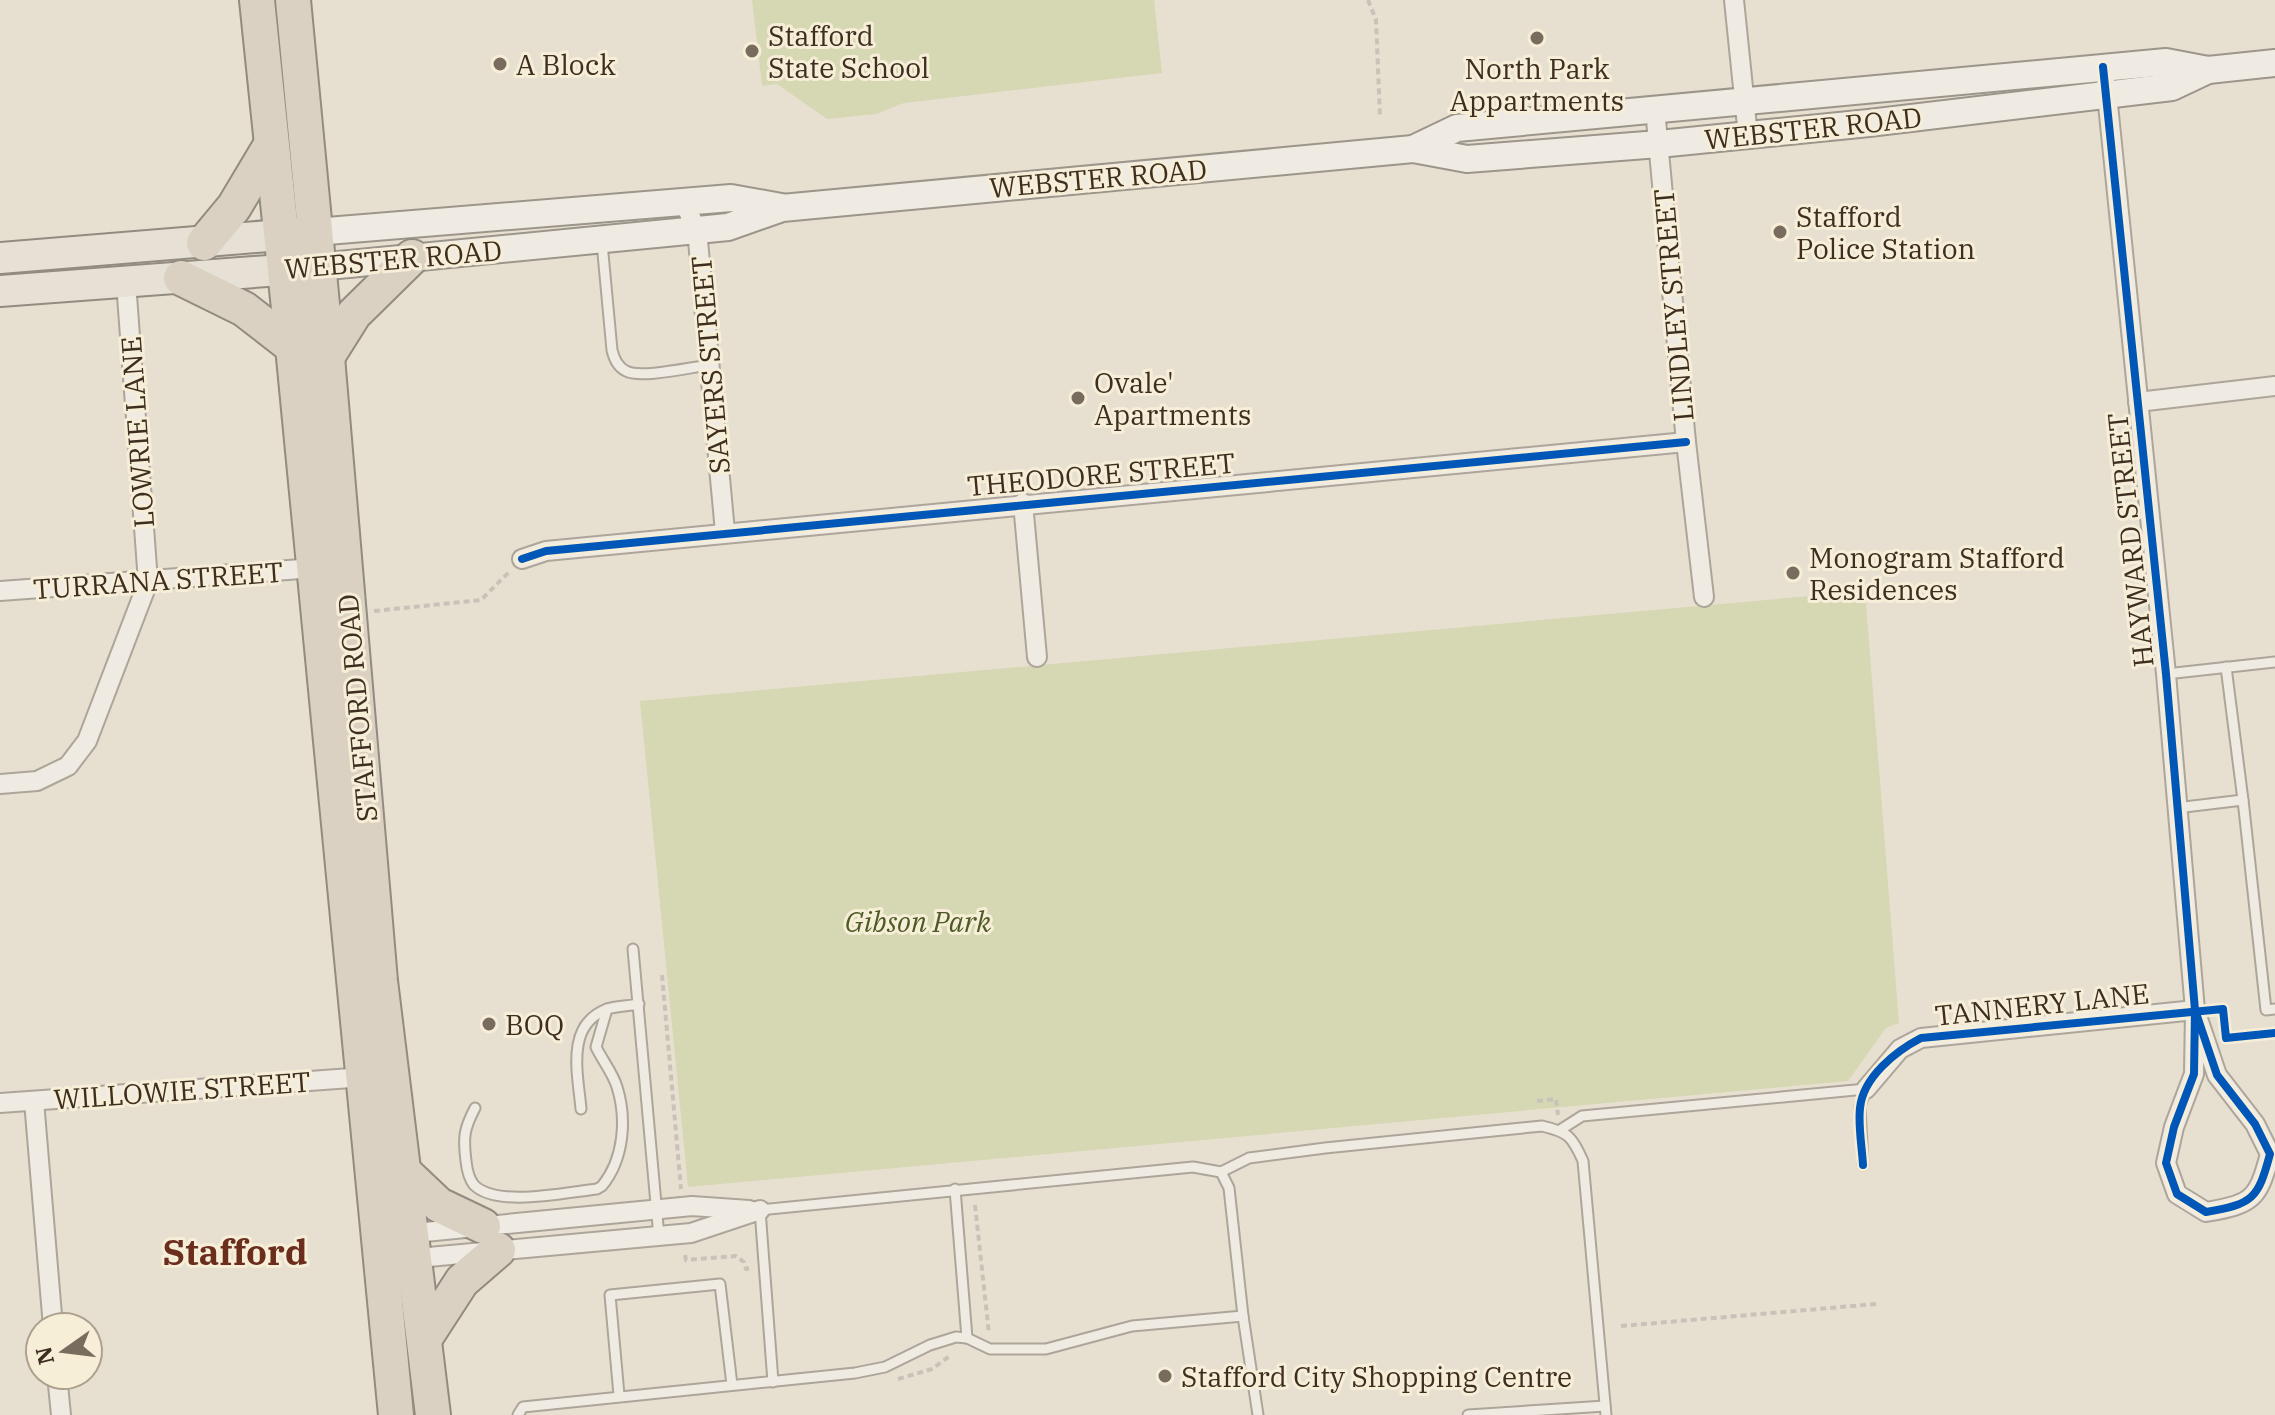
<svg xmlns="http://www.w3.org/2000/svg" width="2275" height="1415" viewBox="0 0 2275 1415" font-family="'IBM Plex Serif',serif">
<rect width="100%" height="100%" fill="#e7e0d1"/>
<g fill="#d6d7b3">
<polygon points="752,0 1154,0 1162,73 904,103 876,114 827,119 777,84 762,86"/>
<polygon points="1865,591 1899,1023 1886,1028 1848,1081 688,1187 640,701"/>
</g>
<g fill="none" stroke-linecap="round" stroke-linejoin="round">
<defs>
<g id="lane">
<path d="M602,243L612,350C614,359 618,367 626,371C641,379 691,367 710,365"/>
<polyline points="2226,667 2243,800"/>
<polyline points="2166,674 2275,662"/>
<polyline points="2176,808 2243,800 2266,1010 2275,1009"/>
<polyline points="633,949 659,1237"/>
<path d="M475,1108C464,1129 463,1137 466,1161C467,1170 469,1179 474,1185C497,1208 567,1192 597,1189L602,1186C624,1159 627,1119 617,1087C613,1073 602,1060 596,1047L607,1009"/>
<path d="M581,1109C578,1074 565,1025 607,1009C617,1006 629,1006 639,1004"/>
<polyline points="1560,1130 1582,1116 1866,1089 1860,1106 1863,1165"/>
<polyline points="1221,1172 1229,1188 1243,1316 1258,1415"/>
<polyline points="955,1189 967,1338"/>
<path d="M773,1382L760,1210L1193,1167L1221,1172L1249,1158L1325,1148L1542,1126C1568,1132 1572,1136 1583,1161L1606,1415"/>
<polyline points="619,1395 610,1295 720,1284 732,1385"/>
<polyline points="518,1415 523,1407 855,1373 885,1367 930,1345 956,1337 967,1338 990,1349 1046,1349 1132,1326 1243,1316"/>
<polyline points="1468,1415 1605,1406"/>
</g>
<g id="street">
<polyline points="1734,0 1748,136"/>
<path d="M2106,85L2166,674L2195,1010L2194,1074L2174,1127L2166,1163L2177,1194L2206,1212C2253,1204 2258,1199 2270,1154L2255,1124L2217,1075L2195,1010"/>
<polyline points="1655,109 1686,442 1704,597"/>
<polyline points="683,201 697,230 725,532"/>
<polyline points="2138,402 2275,386"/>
<polyline points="1023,503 1037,657"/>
<polyline points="522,559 546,551 1686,442"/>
<polyline points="0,591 315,568"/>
<polyline points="0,784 37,781 68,766 87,741 148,582 126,282"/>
<polyline points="1866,1089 1900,1049 1921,1038 2195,1010"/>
<polyline points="34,1101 53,1327"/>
<polyline points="0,1103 365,1077"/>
<polyline points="404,1234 692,1206 749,1210"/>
<polyline points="407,1259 691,1233 760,1210"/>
<polyline points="57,1375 61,1415"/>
</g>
<g id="secondary">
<polyline points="1413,149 1457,128 2166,62 2208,70 2275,63"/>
<polyline points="315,232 731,198 781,207"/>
<polyline points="318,267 728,227 782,208 1413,149 1467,159 1659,144 1869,123 2172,87 2208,70"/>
</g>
<g id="primary">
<polyline points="0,258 305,233"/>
<polyline points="0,291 308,268"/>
</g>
<g id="highway">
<polyline points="257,0 293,347 396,1415"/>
<polyline points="293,0 327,357 380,981 433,1415"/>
<polyline points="204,243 234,207 271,145"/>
<polyline points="181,278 244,309 293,347"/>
<polyline points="327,357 354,314 412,257"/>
<polyline points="402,1170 439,1205 483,1226"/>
<polyline points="425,1338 462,1281 498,1250"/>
</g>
</defs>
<use href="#lane" stroke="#ada599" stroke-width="13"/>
<use href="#street" stroke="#ada599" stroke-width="22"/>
<use href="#secondary" stroke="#9c958a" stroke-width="30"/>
<use href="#primary" stroke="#928b80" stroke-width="34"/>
<use href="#highway" stroke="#928b80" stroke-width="38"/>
<g stroke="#c8c2b9" stroke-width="4" stroke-dasharray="6 4" stroke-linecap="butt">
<polyline points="1368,0 1376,20 1380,117"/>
<polyline points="374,611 481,600 509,572"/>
<polyline points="662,975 681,1189"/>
<polyline points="1537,1101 1556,1099 1558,1115"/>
<polyline points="975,1205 989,1334"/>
<polyline points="685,1255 686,1260 736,1256 744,1262 746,1269 749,1268"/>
<polyline points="1621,1326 1876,1304"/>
<polyline points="898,1379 932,1369 951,1355"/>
</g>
<use href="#lane" stroke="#efebe3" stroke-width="9"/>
<use href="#street" stroke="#efebe3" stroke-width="18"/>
<use href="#secondary" stroke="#efebe3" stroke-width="26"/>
<use href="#primary" stroke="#e6e1d4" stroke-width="30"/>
<use href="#highway" stroke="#dad1c2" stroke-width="34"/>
<defs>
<g id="cycleway">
<path d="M2103,67L2166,674L2195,1010L2194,1074L2174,1127L2166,1163L2177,1194L2206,1212C2253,1204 2258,1199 2270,1154L2255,1124L2217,1075L2195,1010"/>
<polyline points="522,559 546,551 1686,442"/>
<path d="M1863,1165C1862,1147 1858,1126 1860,1108C1863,1077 1896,1051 1921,1038L2223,1009L2226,1038L2275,1033"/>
</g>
</defs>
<use href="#cycleway" stroke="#f7eed8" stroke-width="13"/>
<use href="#cycleway" stroke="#0057b8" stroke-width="8"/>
</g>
<g fill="#786c5e" stroke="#f7eed8" stroke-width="3">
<circle cx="1537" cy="38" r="8"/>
<circle cx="752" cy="51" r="8"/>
<circle cx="500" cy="64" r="8"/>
<circle cx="1780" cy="232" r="8"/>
<circle cx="1078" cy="398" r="8"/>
<circle cx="1793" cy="573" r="8"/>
<circle cx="489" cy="1024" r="8"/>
<circle cx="1165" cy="1376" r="8"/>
</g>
<g text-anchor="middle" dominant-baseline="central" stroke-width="6" stroke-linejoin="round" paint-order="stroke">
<g font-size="28" fill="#3d2e20" stroke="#f7eed8" text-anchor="start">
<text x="768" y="35">Stafford<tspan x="768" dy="32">State School</tspan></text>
<text x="516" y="64">A Block</text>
<text x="1537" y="68" text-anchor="middle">North Park<tspan x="1537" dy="32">Appartments</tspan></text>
<text x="1796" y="216">Stafford<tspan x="1796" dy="32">Police Station</tspan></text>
<text x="1094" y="382">Ovale'<tspan x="1094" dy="32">Apartments</tspan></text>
<text x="1809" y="557">Monogram Stafford<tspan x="1809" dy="32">Residences</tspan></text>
<text x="505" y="1024">BOQ</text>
<text x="1181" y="1376">Stafford City Shopping Centre</text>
</g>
<g font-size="28" fill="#3d2e20" stroke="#f7eed8">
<text transform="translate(1813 128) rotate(-6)">WEBSTER ROAD</text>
<text transform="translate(1098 178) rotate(-5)">WEBSTER ROAD</text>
<text transform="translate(393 259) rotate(-5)">WEBSTER ROAD</text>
<text transform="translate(1673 305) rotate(-95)">LINDLEY STREET</text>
<text transform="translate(710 365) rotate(-95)">SAYERS STREET</text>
<text transform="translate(137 432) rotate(-94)">LOWRIE LANE</text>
<text transform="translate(1101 474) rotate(-5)">THEODORE STREET</text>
<text transform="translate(2130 540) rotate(-96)">HAYWARD STREET</text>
<text transform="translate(158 580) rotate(-4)">TURRANA STREET</text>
<text transform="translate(357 708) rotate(-95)">STAFFORD ROAD</text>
<text transform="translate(2042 1004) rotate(-6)">TANNERY LANE</text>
<text transform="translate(182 1090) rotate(-4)">WILLOWIE STREET</text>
</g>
<g font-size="28" font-style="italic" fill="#4d5a26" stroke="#f7eed8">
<text x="918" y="921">Gibson Park</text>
</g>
<g font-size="36" font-weight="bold" fill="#6b2e1e" stroke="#f7eed8">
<text x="235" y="1251">Stafford</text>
</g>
</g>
<g transform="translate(64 1351) rotate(256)"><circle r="38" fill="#f7eed8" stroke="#ada18e" stroke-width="2"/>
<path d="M0-6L14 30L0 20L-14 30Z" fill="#786c5e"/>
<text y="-12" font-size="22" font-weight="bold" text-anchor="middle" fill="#3d2e20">N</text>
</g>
</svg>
